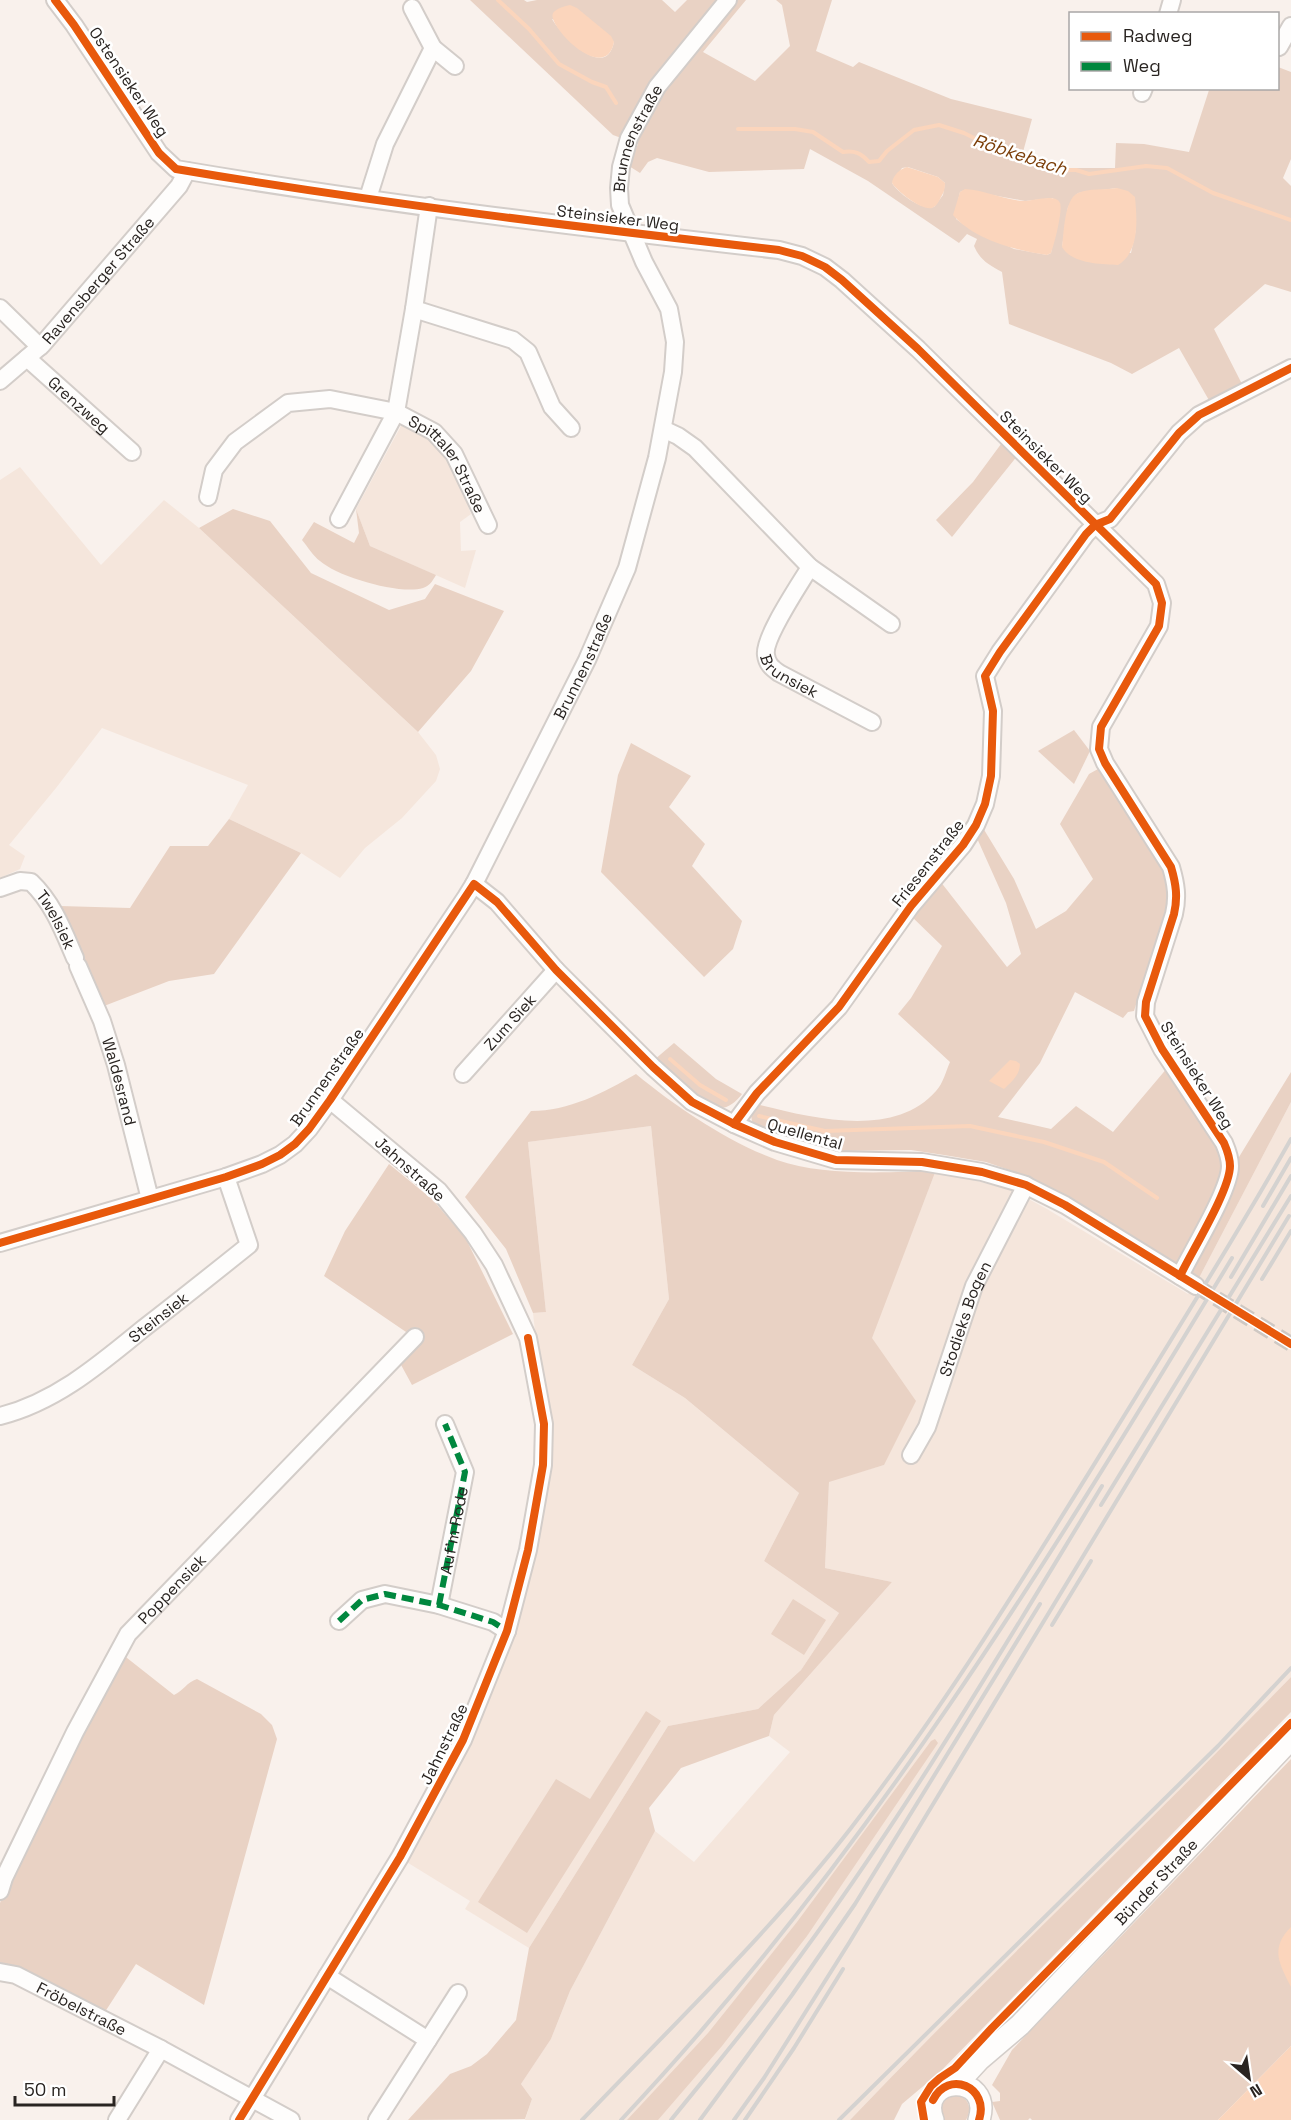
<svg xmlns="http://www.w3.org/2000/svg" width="1291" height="2120" viewBox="0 0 1291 2120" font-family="'Space Grotesk',sans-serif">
<rect width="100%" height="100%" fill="#f9f1ec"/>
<g fill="#f5e6dc">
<polygon points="407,424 428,436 453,467 471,514 460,522 461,551 476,550 465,588 370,546 356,509 401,426"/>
<polygon points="20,467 101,565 164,500 199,528 418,732 436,755 440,769 436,781 402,818 365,848 340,878 301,853 229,819 248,785 102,728 56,788 9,845 25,856 20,869 0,878 0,480"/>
<polygon points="1291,1102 1291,1677 1196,1775 904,2064 850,2120 525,2120 532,2099 521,2084 551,2039 570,1991 655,1831 694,1862 790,1752 769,1736 774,1715 892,1582 825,1568 829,1481 884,1465 871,1338 936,1170 1012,1190 1047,1209 1188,1294 1199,1278"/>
<polygon points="651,1126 669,1299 632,1365 685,1398 799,1493 764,1561 839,1613 801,1670 758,1709 668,1726 529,1948 465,1909 470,1901 405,1861 534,1552 540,1376 533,1313 546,1312 528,1142"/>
</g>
<g fill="#e9d2c4" fill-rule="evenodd">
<path d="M470,0H524L527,2L537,0H662L675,12L687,0H746L703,52L755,81L790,46L782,5L776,0H832L816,51L853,67L859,62L951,99L1032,119L1023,152L1051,161L1062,168H1115L1116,143L1144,144L1189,152L1209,90L1205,89L1278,88V67L1291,72V159L1283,178L1291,186V292L1265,284L1214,329L1243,386L1210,402L1179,348L1132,374L1111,363L1009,324L1002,272C989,265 980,260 974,246L977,239L967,234L959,243L868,181L810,149L804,169L709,172L657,158L648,162L640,173L629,166L638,144L613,135ZM552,19L614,42C606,82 562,36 552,19ZM908,167L938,177L945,183L943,195L934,207C921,210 899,194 892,183L902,168ZM1117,188L1136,229L1131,253L1062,247L1068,207L1078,193ZM965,190L1025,201L1053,198L1059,213L1051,253L1047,255L1014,249L963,224L956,219V210L960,192Z"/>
<polygon points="1004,440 1018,455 952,537 936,520 973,482"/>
<polygon points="233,509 270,521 311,573 389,610 425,599 435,584 504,611 471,671 418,732 199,528"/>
<path d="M356,509L370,546L436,575C433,580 430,586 423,588C400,595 338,577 320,561C313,556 308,547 302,540L314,522L354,543L359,533Z"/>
<polygon points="1074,730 1090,751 1074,784 1038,751"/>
<polygon points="631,743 691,776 669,807 705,844 692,866 742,921 733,949 704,977 601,872 618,775"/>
<path d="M1098,769L1106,774L1167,878L1170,895L1134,1011L1128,1012L1123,1018L1075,992L1040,1063L998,1117L1051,1129L1076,1106L1113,1132L1168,1067L1224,1158L1223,1179L1176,1267L1021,1174L986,1162L944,1155L911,1150L839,1151L772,1134L758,1128L752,1121L751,1115L755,1102L760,1105C813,1118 894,1139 936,1091C943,1084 946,1071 950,1062L898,1014L911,998L942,946L910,915L940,881L1007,967L1021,954L1006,903L976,836L983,828L1014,879L1036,929L1066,911L1093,879L1060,824L1089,774Z"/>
<polygon points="229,819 301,853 214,974 169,981 104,1006 60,906 130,908 170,846 208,846"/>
<path d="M674,1043L716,1079L742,1094C736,1102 728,1109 718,1108C703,1105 667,1071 654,1060Z"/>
<polygon points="1291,1072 1291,1102 1199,1278 1191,1272 1190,1266 1233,1180 1239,1157"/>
<path d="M636,1074C676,1107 728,1142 777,1160C822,1176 889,1173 936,1170L872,1338L916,1401L884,1465L829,1482L825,1568L892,1582L774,1715L769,1736L681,1768L649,1808L655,1831L570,1991L551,2039L521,2084L532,2099L525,2119L408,2120L450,2074L471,2066L487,2054L516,2020L529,1948L668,1726L758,1709L801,1670L839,1613L764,1561L799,1493L685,1398L632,1365L669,1299L651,1126L528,1142L546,1312L533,1313L506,1249L465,1197L531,1111C569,1111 603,1093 636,1074Z"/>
<polygon points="389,1164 433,1200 466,1239 513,1334 412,1385 400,1363 418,1345 409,1334 324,1276 345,1231"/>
<polygon points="793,1599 826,1620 804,1655 771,1634"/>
<path d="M122,1654L174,1695C183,1691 187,1682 197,1679L261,1714L272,1725L277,1739L204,2005L136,1964L103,2015L0,1965V1903L8,1881Z"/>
<path d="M1291,1677V1712L940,2072L902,2104L894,2120H850C994,1969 1146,1827 1291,1677Z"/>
<polygon points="646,1711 661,1721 527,1933 478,1902 556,1779 590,1799"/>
<polygon points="935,1739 938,1743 807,1936 722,2046 658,2120 627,2120 708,2033 797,1922 931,1741"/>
<polygon points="1291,1759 1291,2046 1218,2120 1032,2120 1030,2118 1028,2120 1000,2120 992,2102 1000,2101 1000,2093 992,2085 1012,2050"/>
<path d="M954,2094C968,2096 973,2108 966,2120H944C935,2108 943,2100 954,2094Z"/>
</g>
<g fill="#fbd5bc">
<path d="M570,5L577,8L611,36L614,42C605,86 546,25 553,13C557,8 565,6 570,5Z"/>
<path d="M907,167L938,177L945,183C945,189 944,192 941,197C939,201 937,206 932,208C922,211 897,191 892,183C893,175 900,169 907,167Z"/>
<path d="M1117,188L1128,191L1135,197C1137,219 1140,252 1118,265C1101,264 1072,264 1062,247C1064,234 1064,199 1078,193C1089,188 1105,190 1117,188Z"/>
<path d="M965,189C985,190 1004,200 1024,201C1033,201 1056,193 1060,203C1063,211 1054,245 1051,253L1047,255C1017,251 973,239 953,215L960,192Z"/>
<path d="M1010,1060L1016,1061L1020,1064C1020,1075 1011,1082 1004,1089L989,1081Z"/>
<path d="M1291,1927V1987C1279,1963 1270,1948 1291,1927Z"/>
<polygon points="1291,2046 1291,2120 1218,2120"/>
</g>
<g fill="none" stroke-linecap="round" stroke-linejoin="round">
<g stroke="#fbd5bc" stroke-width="4">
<polyline points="498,0 529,29 559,64 592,82 606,87 616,103"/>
<path d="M738,129H795L813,132L843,152C854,150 861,153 869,162L879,161L887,151L914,130L939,125L964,133L998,150L1027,156L1049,163L1061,170H1076L1089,174L1146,166L1167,168L1213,193L1291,220"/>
<polyline points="670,1059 700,1085 726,1100"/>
<polyline points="759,1116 825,1131 970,1126 1044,1142 1104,1162 1157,1198"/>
</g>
<polyline stroke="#cfc8c3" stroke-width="16" stroke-dasharray="16 8" stroke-linecap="butt" points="1196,1286 1291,1344"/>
<defs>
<g id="minor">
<path d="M55,0L74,25L159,153L176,169C376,203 577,227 779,250L802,256L825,267L842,280L918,349L1156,584L1162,603L1159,626L1101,727L1099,749L1105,763L1171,867C1176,884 1178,897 1174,914L1146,1002L1145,1016L1162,1049L1224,1143C1227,1150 1230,1158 1230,1166C1230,1190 1192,1251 1180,1276"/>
<polyline points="1168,14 1172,0"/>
<polyline points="1279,47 1291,26"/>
<polyline points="433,48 455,66"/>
<polyline points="1142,93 1144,88"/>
<polyline points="368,198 385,144 433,48 412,8"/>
<polyline points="0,308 40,347"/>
<polyline points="414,309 513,340 528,352 552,407 571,428"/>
<path id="s1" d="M27,358L132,452"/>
<path id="s2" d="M0,381L42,345L179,186L187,171"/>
<polyline points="663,429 678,436 695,448 810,567 891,624"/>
<path id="s3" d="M208,497L214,470L235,442L288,403L330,399L396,412L434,432L454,454L488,525"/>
<polyline points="339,519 396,412 414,309 429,206"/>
<path id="s4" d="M810,567C800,584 763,638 766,655C767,664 772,668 779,673L872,722"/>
<polyline points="474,884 497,902 556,970 653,1067 692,1102 734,1124 775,1142 836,1160 922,1162 982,1172 1023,1184 1065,1205 1196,1286"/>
<path id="s5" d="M0,888L20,881L31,882C53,903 63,930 75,958"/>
<path id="s6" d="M78,966L102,1021L116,1065L150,1199"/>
<path id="s7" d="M463,1074L556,970"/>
<polyline points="734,1124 757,1093 839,1007 911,906 963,845 976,825 985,804 991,776 993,711 985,676 1000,652 1086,534 1095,525 1110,519 1179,433 1199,415 1291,368"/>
<path id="s8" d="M0,1243L226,1177L262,1164L280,1155L295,1144L309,1129L330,1100L466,897L474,884L587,660L627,568L657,458L673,372L675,342L669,309L644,262L620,205L619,188L621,167L629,138L657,87L728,0"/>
<path id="s9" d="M0,1416C56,1402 100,1364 144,1328C179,1301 214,1273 249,1245L226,1177"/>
<path id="s10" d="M911,1455L927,1427L974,1286L1026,1185"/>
<polyline points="439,1605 465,1472 445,1424"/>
<polyline points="339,1621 362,1600 385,1594 439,1605 493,1622 507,1631"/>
<path id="s11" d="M0,1891L4,1878L75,1732L128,1634L415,1337"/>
<path id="s12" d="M0,1972L16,1975L161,2049L291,2120"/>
<polyline points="327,1976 428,2040"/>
<polyline points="117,2120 161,2049"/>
<polyline points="239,2120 400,1857 463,1740 507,1631 528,1550 543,1465 544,1424 528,1338 494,1265 473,1233 439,1191 330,1100"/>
<polyline points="377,2120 458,1993"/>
</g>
<g id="major">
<path id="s13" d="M957,2084L980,2059L1020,2025L1291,1739"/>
<path d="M933,2120C916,2075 994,2071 979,2120"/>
</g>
</defs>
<use href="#minor" stroke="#d3cdc9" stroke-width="20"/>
<use href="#major" stroke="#d3cdc9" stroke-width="24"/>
<use href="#minor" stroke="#fefdfc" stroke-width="16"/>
<use href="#major" stroke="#fefdfc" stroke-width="21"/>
<g stroke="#d4d2d0" stroke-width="4">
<polyline points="1263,1206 1291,1158"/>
<polyline points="1231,1277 1291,1176"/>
<polyline points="1262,1279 1291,1231"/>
<polyline points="1101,1505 1291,1196"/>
<polyline points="1052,1625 1091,1561"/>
<path d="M582,2120C673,2025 770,1932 851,1828C945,1706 1027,1573 1108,1442C1170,1341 1233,1242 1291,1139"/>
<path d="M621,2120C864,1862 1050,1559 1232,1258"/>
<path d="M671,2120C709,2073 748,2027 784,1978C901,1822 1001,1652 1102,1486"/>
<polyline points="700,2120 792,1995 855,1904 1040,1604"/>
<polyline points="734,2120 764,2078 849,1943 1289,1216"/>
<polyline points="745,2120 794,2048 843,1969"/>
<polyline points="839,2120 1218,1746 1291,1668"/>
</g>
<g stroke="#00873e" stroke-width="6" stroke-dasharray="12 6" stroke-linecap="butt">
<path id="s14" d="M439,1605L465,1472L445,1424"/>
<polyline points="339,1621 362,1600 385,1594 439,1605 493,1622 507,1631"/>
</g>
<defs>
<g id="cycleway">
<path d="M55,0L74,25L159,153L176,169C376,203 577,227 779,250L802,256L825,267L842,280L918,349L1156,584L1162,603L1159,626L1101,727L1099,749L1105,763L1171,867C1176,884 1178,897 1174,914L1146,1002L1145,1016L1162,1049L1224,1143C1227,1150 1230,1158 1230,1166C1230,1190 1192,1251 1180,1276"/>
<polyline points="734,1124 757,1093 839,1007 911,906 963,845 976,825 985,804 991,776 993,711 985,676 1000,652 1086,534 1095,525 1110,519 1179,433 1199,415 1291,368"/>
<polyline points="0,1243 226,1177 262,1164 280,1155 295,1144 309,1129 330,1100 474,884 497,902 556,970 653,1067 692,1102 734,1124 775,1142 836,1160 922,1162 982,1172 1026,1185 1065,1205 1291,1344"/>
<path d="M933,2100C948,2069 990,2087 979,2120"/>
<polyline points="239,2120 400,1857 463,1740 507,1631 528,1550 543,1465 544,1424 528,1338"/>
<polyline points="924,2120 921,2102 931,2086 940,2078 955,2068 992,2028 1291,1723"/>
</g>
</defs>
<use href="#cycleway" stroke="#fff" stroke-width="11"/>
<use href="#cycleway" stroke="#e8590c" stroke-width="8"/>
</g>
<g text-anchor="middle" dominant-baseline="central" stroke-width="5" stroke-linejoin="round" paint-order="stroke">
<g font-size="16" fill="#292421" stroke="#fff">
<text transform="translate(129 82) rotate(56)">Ostensieker Weg</text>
<text stroke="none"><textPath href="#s8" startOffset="1430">Brunnenstraße</textPath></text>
<text transform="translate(618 218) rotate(7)">Steinsieker Weg</text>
<text stroke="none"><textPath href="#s2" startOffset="141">Ravensberger Straße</textPath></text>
<text stroke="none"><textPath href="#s1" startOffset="70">Grenzweg</textPath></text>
<text transform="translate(1046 457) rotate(45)">Steinsieker Weg</text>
<text stroke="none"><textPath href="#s3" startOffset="314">Spittaler Straße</textPath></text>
<text stroke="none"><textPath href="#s8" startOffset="872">Brunnenstraße</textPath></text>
<text stroke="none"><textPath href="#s4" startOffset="132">Brunsiek</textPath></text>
<text transform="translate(928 863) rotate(-52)">Friesenstraße</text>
<text stroke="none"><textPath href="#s5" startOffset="78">Twelsiek</textPath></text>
<text stroke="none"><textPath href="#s7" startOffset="70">Zum Siek</textPath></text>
<text transform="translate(1197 1075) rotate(58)">Steinsieker Weg</text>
<text transform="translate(327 1077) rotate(-55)">Brunnenstraße</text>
<text stroke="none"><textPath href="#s6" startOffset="123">Waldesrand</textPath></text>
<text transform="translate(805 1134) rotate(16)">Quellental</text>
<text transform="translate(410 1169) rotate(42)">Jahnstraße</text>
<text stroke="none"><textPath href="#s9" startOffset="188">Steinsiek</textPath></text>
<text stroke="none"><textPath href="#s10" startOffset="147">Stodieks Bogen</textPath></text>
<text stroke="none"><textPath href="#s14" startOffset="76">Auf'm Rode</textPath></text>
<text stroke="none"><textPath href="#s11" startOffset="350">Poppensiek</textPath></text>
<text transform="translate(444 1744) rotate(-64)">Jahnstraße</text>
<text stroke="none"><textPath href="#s13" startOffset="284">Bünder Straße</textPath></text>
<text stroke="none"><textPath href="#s12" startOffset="90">Fröbelstraße</textPath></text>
</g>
<g font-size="18" font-style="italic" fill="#7b3e09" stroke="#fff">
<text transform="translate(1020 154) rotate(18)">Röbkebach</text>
</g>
</g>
<rect x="1069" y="12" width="210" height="78" fill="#ffffff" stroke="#a9a7a6" stroke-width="1.5"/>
<rect x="1081" y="32" width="30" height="9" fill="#e8590c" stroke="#a9a7a6" stroke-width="1.5"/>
<text x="1123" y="42" font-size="18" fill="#292421">Radweg</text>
<rect x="1081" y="62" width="30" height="9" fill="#00873e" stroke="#a9a7a6" stroke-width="1.5"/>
<text x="1123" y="72" font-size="18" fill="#292421">Weg</text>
<g transform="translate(1249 2078) rotate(151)" stroke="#ffffff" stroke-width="4.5" paint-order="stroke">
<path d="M0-4.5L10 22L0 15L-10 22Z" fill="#292421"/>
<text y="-9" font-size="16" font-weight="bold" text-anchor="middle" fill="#292421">N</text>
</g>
<path d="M15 2096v9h99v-9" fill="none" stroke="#292421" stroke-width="3"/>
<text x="24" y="2096" font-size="18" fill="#292421" stroke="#ffffff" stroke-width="4.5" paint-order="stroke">50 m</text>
</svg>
